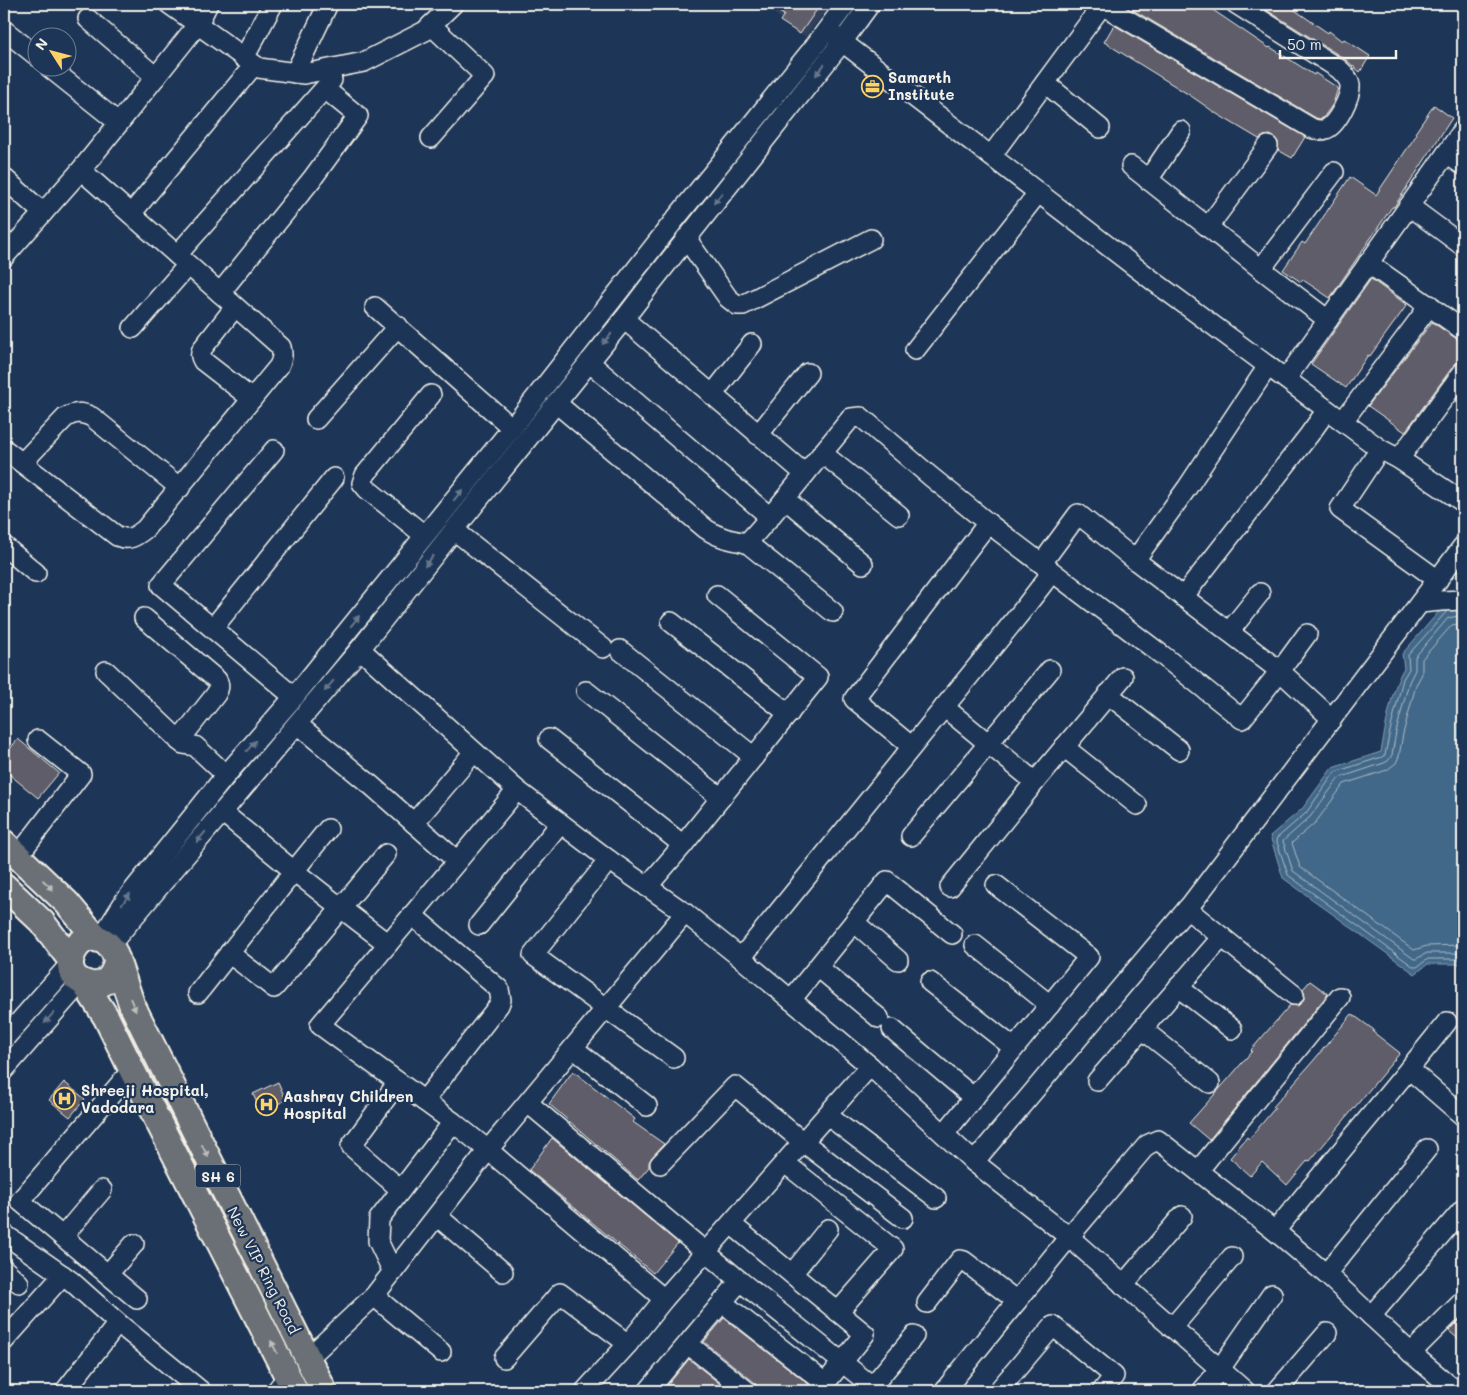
<svg xmlns="http://www.w3.org/2000/svg" width="1467" height="1395" viewBox="0 0 1467 1395" font-family="Mali,sans-serif">
<rect width="100%" height="100%" fill="#1d3557"/>
<filter id="ink" filterUnits="userSpaceOnUse"><feTurbulence type="fractalNoise" baseFrequency=".02" numOctaves="2"/><feDisplacementMap in="SourceGraphic" scale="10" xChannelSelector="R" yChannelSelector="G"/><feConvolveMatrix kernelMatrix="1 2 1 2 8 2 1 2 1" color-interpolation-filters="sRGB"/></filter>
<g filter="url(#ink)">
<polygon fill="#30415c" points="762,4 831,4 805,37"/>
<path fill="#426889" stroke="#899faf" d="M1463,604V964H1428L1415,974L1283,878L1270,836L1302,809L1332,768L1381,752C1385,730 1392,686 1404,668L1402,654L1443,607Z"/>
<g fill="none" stroke-linecap="round" stroke-linejoin="round">
<g stroke="#adbac2" stroke-width="1">
<polyline points="1447,611 1408,655 1409,669 1403,679 1390,731 1385,755 1382,757 1335,772 1306,813 1276,839 1288,875 1414,967 1417,967 1428,959 1463,959"/>
<polyline points="1463,615 1448,618 1415,657 1415,670 1409,682 1396,732 1392,755 1388,761 1384,763 1339,778 1310,817 1283,841 1293,871 1414,959 1416,959 1427,953 1463,953"/>
<polyline points="1463,623 1452,625 1422,659 1422,674 1416,685 1403,734 1399,756 1396,763 1387,770 1344,784 1316,822 1292,843 1300,867 1414,950 1427,946 1463,945"/>
</g>
</g>
<g fill="#5e5d69" stroke="#f4f1e8">
<polygon points="766,4 810,4 818,8 800,34 780,21 784,15"/>
<polygon points="1136,4 1204,4 1269,48 1270,47 1314,75 1315,73 1338,88 1333,104 1323,118 1320,119 1316,118 1133,10"/>
<polygon points="1257,4 1286,4 1328,33 1329,31 1342,41 1344,39 1370,56 1360,72 1345,59"/>
<polygon points="1114,25 1305,137 1292,158 1278,150 1278,142 1274,137 1270,135 1264,136 1259,139 1217,114 1191,96 1104,42"/>
<polygon points="1434,105 1452,118 1394,207 1392,207 1330,298 1303,280 1301,282 1283,270 1302,242 1305,244 1350,177 1376,195 1417,134 1415,133"/>
<polygon points="1371,279 1407,305 1370,356 1368,355 1346,388 1311,364"/>
<polygon points="1432,322 1457,339 1463,341 1463,356 1459,361 1454,365 1405,432 1368,406"/>
<polygon points="18,739 59,773 38,798 4,770 4,756"/>
<polygon points="1310,981 1328,994 1209,1140 1189,1123 1231,1076 1252,1051 1251,1050 1290,1005 1298,1006 1302,1002 1305,996 1303,989"/>
<polygon points="1352,1014 1374,1030 1373,1032 1400,1053 1310,1161 1308,1160 1287,1185 1262,1162 1250,1176 1230,1158 1247,1137 1249,1139 1275,1108 1273,1107 1314,1060"/>
<polygon points="573,1071 635,1119 633,1122 664,1144 652,1157 649,1162 649,1167 638,1180 549,1104"/>
<polygon points="64,1082 85,1099 70,1117 49,1100"/>
<polygon points="278,1082 286,1100 261,1112 253,1094"/>
<polygon points="552,1138 678,1243 653,1273 529,1170"/>
<polygon points="1463,1317 1463,1343 1449,1331"/>
<polygon points="724,1318 810,1385 808,1391 758,1391 757,1386 754,1382 704,1342"/>
<polygon points="689,1359 729,1391 671,1391 666,1387"/>
</g>
<g fill="none" stroke-linecap="round" stroke-linejoin="round">
<defs>
<g id="minor">
<polyline points="169,4 259,68 304,74 364,62 425,31 453,4"/>
<path d="M1102,5L1311,128C1316,130 1321,131 1326,129C1337,125 1351,96 1350,85C1349,78 1344,74 1339,69L1236,4"/>
<polyline points="88,19 156,77"/>
<polyline points="4,30 38,57"/>
<polyline points="832,34 1156,283 1380,449 1399,459 1463,502"/>
<polyline points="244,58 273,4"/>
<polyline points="50,68 119,123"/>
<polyline points="295,73 328,4"/>
<polyline points="1045,83 1100,128"/>
<polyline points="431,138 485,76 431,25"/>
<polyline points="1446,154 1463,165"/>
<polyline points="991,156 1103,4"/>
<polyline points="1131,166 1261,269 1328,320"/>
<polyline points="4,178 43,213"/>
<polyline points="1148,180 1181,131"/>
<polyline points="1409,206 1463,246"/>
<polyline points="131,214 254,65"/>
<polyline points="1208,227 1268,146"/>
<polyline points="686,238 728,298 737,305 743,305 871,239"/>
<polyline points="177,255 332,80"/>
<polyline points="4,257 81,170 119,123 198,24 208,4"/>
<polyline points="1368,263 1463,330"/>
<polyline points="1261,269 1334,172"/>
<polyline points="220,293 312,179 358,116 325,89"/>
<path d="M235,307L202,349C200,354 200,356 203,361L252,399"/>
<polyline points="375,307 512,428"/>
<polyline points="624,319 805,474"/>
<polyline points="133,328 188,265"/>
<polyline points="915,350 1038,193"/>
<polyline points="589,362 770,517 851,418 861,417 930,476 988,523"/>
<polyline points="1286,379 1463,130"/>
<polyline points="712,395 752,344"/>
<path d="M556,403L706,529C719,538 731,540 747,543"/>
<polyline points="316,419 398,326"/>
<polyline points="1343,421 1430,305"/>
<polyline points="758,435 808,373"/>
<path d="M4,449L117,536C129,541 135,537 145,529L279,366C282,359 283,355 281,347L81,170"/>
<polyline points="1380,449 1340,509 1438,580"/>
<polyline points="274,450 161,585 294,697"/>
<polyline points="822,453 899,515"/>
<polyline points="1399,459 1463,372"/>
<path d="M22,463L65,418C75,412 81,412 92,417L180,488"/>
<polyline points="785,499 863,564"/>
<polyline points="770,517 747,543 833,612"/>
<polyline points="454,530 603,648"/>
<polyline points="424,535 367,489 362,483 365,475 431,395"/>
<polyline points="4,546 36,573"/>
<polyline points="1135,560 1187,488 1268,366"/>
<polyline points="1042,563 1078,514 1135,560 1280,671 1332,719"/>
<polyline points="1183,597 1309,435 1327,410"/>
<polyline points="1420,603 1441,601 1463,600"/>
<path d="M144,618L217,680C220,686 219,689 216,694L179,741"/>
<polyline points="671,622 789,714"/>
<polyline points="213,628 334,478"/>
<polyline points="1229,632 1260,593"/>
<polyline points="360,649 517,790 609,860 685,913 741,958 870,1066 974,1162 1069,1237 1245,1391"/>
<polyline points="620,650 754,757"/>
<polyline points="106,671 183,744 195,746 226,775"/>
<polyline points="586,691 721,798"/>
<polyline points="1108,694 1179,750"/>
<polyline points="944,707 1035,782 950,887"/>
<polyline points="297,724 372,786 457,861"/>
<polyline points="549,739 683,845"/>
<polyline points="911,746 854,699 988,523 1162,655 1242,719 1280,671 1307,634"/>
<polyline points="1064,747 1137,805"/>
<polyline points="1035,782 1123,677"/>
<polyline points="517,790 320,1025 453,1122 488,1150 664,1299"/>
<polyline points="222,812 294,871 328,829"/>
<polyline points="414,823 474,752"/>
<polyline points="911,836 1050,670"/>
<polyline points="386,854 341,908 388,944"/>
<polyline points="18,856 81,774 38,740"/>
<polyline points="609,860 533,955 674,1058"/>
<polyline points="647,887 683,845 818,677 717,595"/>
<polyline points="1187,909 1294,995"/>
<polyline points="412,915 499,989 501,1000 499,1005 424,1101"/>
<polyline points="854,922 898,960"/>
<polyline points="479,925 560,824"/>
<polyline points="100,940 124,902 226,775 294,697 512,428 673,222 814,47 846,4"/>
<polyline points="110,945 360,649 454,530 624,319 650,285 843,41 870,4"/>
<polyline points="975,945 1050,1005"/>
<polyline points="741,958 1022,611 1052,572"/>
<polyline points="818,967 879,1018"/>
<polyline points="930,982 1014,1048"/>
<polyline points="1178,987 1232,1029"/>
<polyline points="198,993 294,871 341,908 274,988 229,953"/>
<polyline points="791,1000 887,881 952,934"/>
<polyline points="892,1029 974,1098"/>
<polyline points="1142,1029 1210,1083"/>
<polyline points="4,1039 70,964"/>
<polyline points="573,1048 647,1106"/>
<polyline points="1409,1069 1447,1022"/>
<polyline points="4,1070 81,982"/>
<polyline points="132,1070 20,1201 137,1299"/>
<polyline points="1097,1081 1222,937"/>
<polyline points="398,1082 351,1146 401,1190"/>
<polyline points="528,1103 740,1281 648,1391"/>
<polyline points="827,1115 936,1198"/>
<polyline points="944,1134 1089,957 996,885"/>
<polyline points="974,1162 1192,903 1463,546"/>
<polyline points="785,1163 893,1249 838,1312"/>
<polyline points="660,1164 735,1086 803,1142 903,1218"/>
<polyline points="1198,1171 1340,997"/>
<polyline points="437,1216 503,1272"/>
<polyline points="731,1224 865,1334 819,1391"/>
<polyline points="1275,1231 1409,1069 1463,1116"/>
<polyline points="4,1234 71,1281 118,1323 201,1391"/>
<polyline points="63,1236 102,1190"/>
<polyline points="4,1269 19,1283"/>
<polyline points="393,1272 378,1241 379,1219 453,1122"/>
<polyline points="108,1274 134,1244"/>
<polyline points="792,1274 828,1229"/>
<polyline points="1326,1274 1427,1149"/>
<polyline points="740,1281 872,1386"/>
<polyline points="1123,1285 1182,1216"/>
<polyline points="374,1296 441,1352"/>
<polyline points="723,1303 825,1383"/>
<polyline points="927,1303 960,1260 964,1261 1017,1301"/>
<polyline points="1371,1316 1463,1209"/>
<polyline points="1172,1328 1232,1257"/>
<polyline points="4,1341 63,1275"/>
<polyline points="688,1344 747,1391"/>
<polyline points="1411,1353 1463,1301"/>
<polyline points="308,1358 374,1296 488,1150 685,913"/>
<polyline points="504,1358 560,1293 628,1344"/>
<polyline points="65,1391 118,1323"/>
<polyline points="276,1391 288,1376"/>
<polyline points="585,1391 628,1344 664,1299 870,1066"/>
<polyline points="868,1391 914,1336"/>
<polyline points="944,1391 1069,1237 1147,1145 1158,1140 1275,1231 1326,1274 1411,1353 1456,1391"/>
<polyline points="998,1391 1053,1326 1114,1376 1102,1391"/>
<polyline points="1202,1391 1220,1369 1272,1294"/>
<polyline points="1277,1391 1327,1333"/>
</g>
<g id="major">
<polyline points="4,843 67,903 97,939"/>
<polyline points="4,886 42,922 70,959"/>
<path d="M117,959C115,974 106,988 89,984C47,975 86,910 114,952L132,1005L324,1391"/>
<polyline points="84,983 106,1017 132,1070 295,1391"/>
</g>
</defs>
<use href="#minor" stroke="#f4f1e8" stroke-width="22"/>
<use href="#major" stroke="#f4f1e8" stroke-width="29"/>
<use href="#minor" stroke="#1d3557" stroke-width="19"/>
<use href="#major" stroke="#6b6f75" stroke-width="25"/>
</g>
<defs><path id="oneway-solid" d="M-6-.8H1V-3.2L6.5 0L1 3.2V.8H-6Z" transform="scale(1.25)"/></defs>
<g fill="#68778a">
<use href="#oneway-solid" transform="translate(820 70) rotate(128)"/>
<use href="#oneway-solid" transform="translate(718 198) rotate(128)"/>
<use href="#oneway-solid" transform="translate(607 339) rotate(130)"/>
<use href="#oneway-solid" transform="translate(458 495) rotate(-51)"/>
<use href="#oneway-solid" transform="translate(429 561) rotate(128)"/>
<use href="#oneway-solid" transform="translate(355 621) rotate(-51)"/>
<use href="#oneway-solid" transform="translate(329 686) rotate(130)"/>
<use href="#oneway-solid" transform="translate(251 746) rotate(-49)"/>
<use href="#oneway-solid" transform="translate(201 837) rotate(130)"/>
<use href="#oneway-solid" transform="translate(126 899) rotate(-53)"/>
<use href="#oneway-solid" transform="translate(49 1018) rotate(131)"/>
</g>
<g fill="#bdbdba">
<use href="#oneway-solid" transform="translate(48 885) rotate(44)"/>
<use href="#oneway-solid" transform="translate(133 1005) rotate(67)"/>
<use href="#oneway-solid" transform="translate(205 1151) rotate(63)"/>
<use href="#oneway-solid" transform="translate(274 1347) rotate(-117)"/>
</g>
</g>
<defs>
<symbol id="office-ring" viewBox="-11 -11 22 22"><circle r="9.5" fill="#1d3557" stroke="#ffd166" stroke-width="1.5"/><path d="M-6-3h4V-5.5h4V-3h4V5H-6ZM-1-4.5V-3h2v-1.5ZM-6 0V1H6V0Z" fill="#ffd166"/></symbol>
<symbol id="hospital-ring" viewBox="-11 -11 22 22"><circle r="9.5" fill="#1d3557" stroke="#ffd166" stroke-width="1.5"/><path d="M-5-5h3v3.5h4V-5h3V5h-3V1.5h-4V5h-3Z" fill="#ffd166"/></symbol>
</defs>
<g fill-rule="evenodd">
<use href="#office-ring" x="860" y="74" width="25" height="25"/>
<use href="#hospital-ring" x="52" y="1086" width="25" height="25"/>
<use href="#hospital-ring" x="254" y="1092" width="25" height="25"/>
</g>
<g text-anchor="middle" dominant-baseline="central" stroke-width="4.5" stroke-linejoin="round" paint-order="stroke">
<rect fill="#1d3557" stroke="#b4b9bc" stroke-width="1" x="195.5" y="1164.5" width="45" height="23" rx="4"/>
<g font-size="14" font-weight="bold" fill="#f4f1e8">
<text x="218" y="1176">SH 6</text>
</g>
<g font-size="15" font-weight="bold" fill="#f4f1e8" stroke="#1d3557" text-anchor="start">
<text x="888" y="77">Samarth<tspan x="888" dy="17">Institute</tspan></text>
<text x="81" y="1090">Shreeji Hospital,<tspan x="81" dy="17">Vadodara</tspan></text>
<text x="283" y="1096">Aashray Children<tspan x="283" dy="17">Hospital</tspan></text>
</g>
<g font-size="15" fill="#f4f1e8" stroke="#1d3557">
<text transform="translate(264 1270) rotate(63)">New VIP Ring Road</text>
</g>
</g>
<rect width="1467" height="1395" fill="none" stroke="#1d3557" stroke-width="20"/>
<rect x="10" y="10" width="1447" height="1375" fill="none" stroke="#f4f1e8" stroke-width="2" filter="url(#ink)"/>
<g transform="translate(52 52) rotate(306)"><circle r="24" fill="#1d3557" stroke="#738091"/>
<path d="M0-4L9 19L0 12L-9 19Z" fill="#ffd166"/>
<text y="-8" font-size="14" font-weight="bold" text-anchor="middle" fill="#f4f1e8">N</text>
</g>
<path d="M1280 50v8h116v-8" fill="none" stroke="#f4f1e8" stroke-width="2.5"/>
<text x="1287" y="50" font-size="15" fill="#f4f1e8" stroke="#1d3557" stroke-width="4" paint-order="stroke">50 m</text>
</svg>
